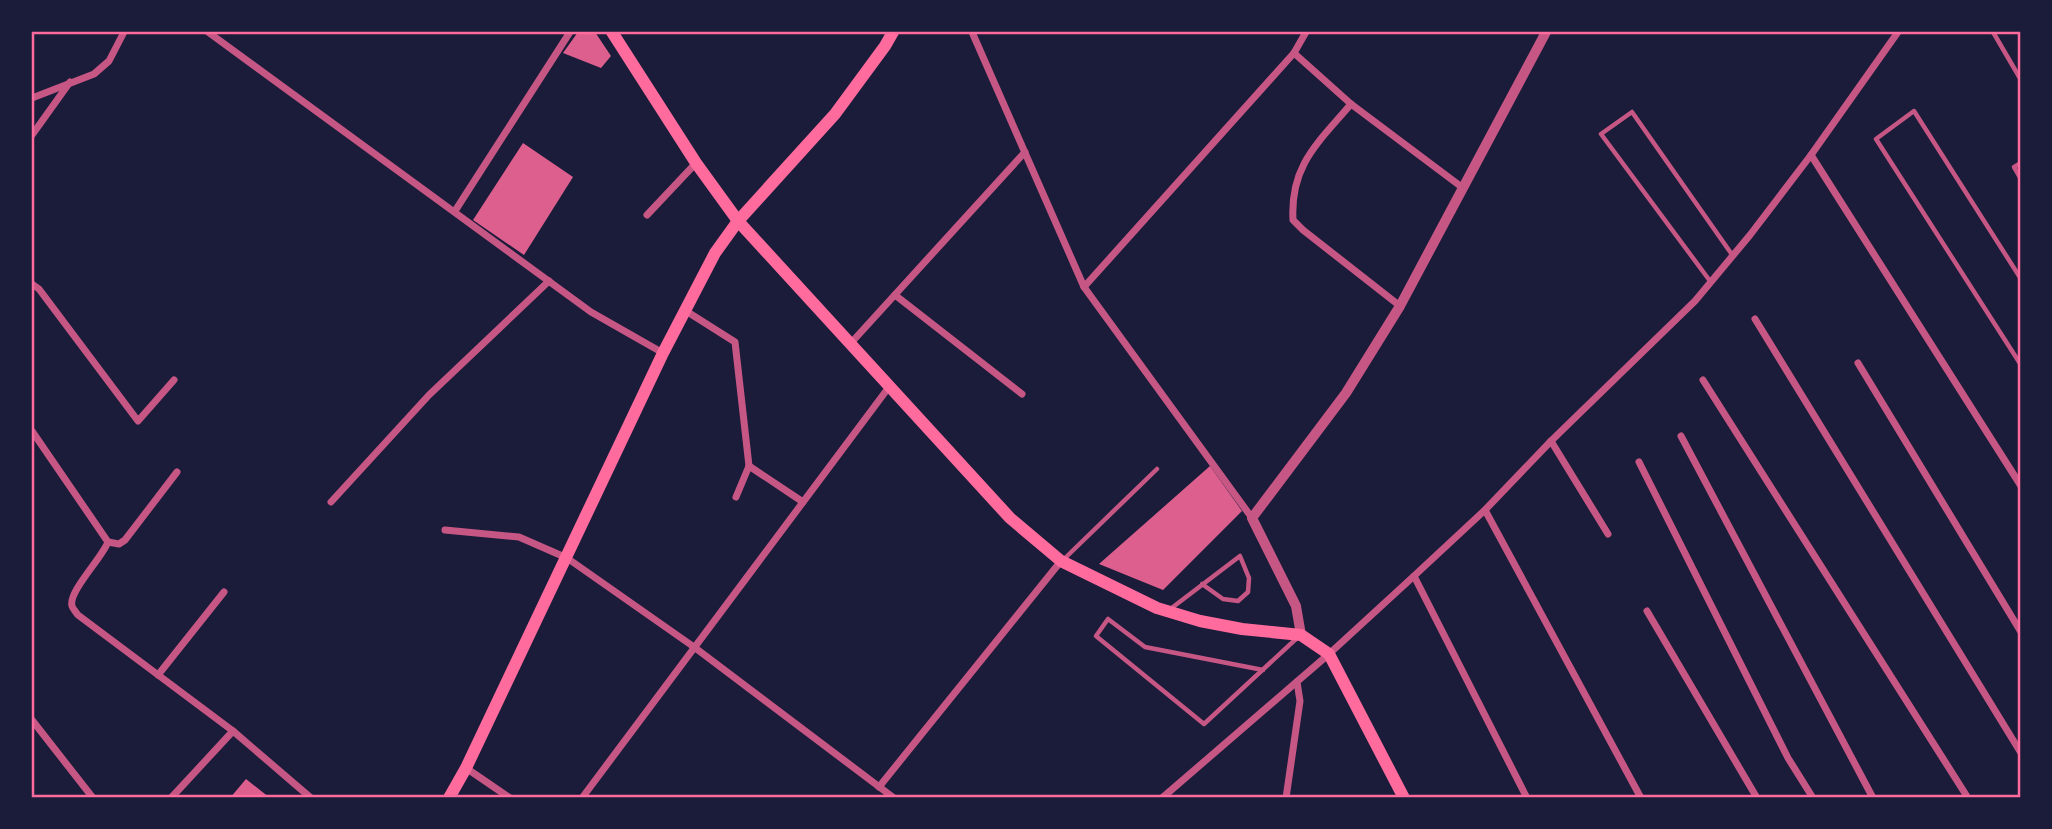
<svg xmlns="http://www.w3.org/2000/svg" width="2052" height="829" viewBox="0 0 2052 829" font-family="'Archivo Narrow',sans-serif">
<rect width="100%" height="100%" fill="#1b1b3a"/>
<g fill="#dd5f8e">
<polygon points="578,32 595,32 611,56 601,68 563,53"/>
<polygon points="523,143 573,177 524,255 473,220"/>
<polygon points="1210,466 1242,511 1163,590 1099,564"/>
<polygon points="246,779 270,798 230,798"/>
</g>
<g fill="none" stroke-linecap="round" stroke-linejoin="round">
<g stroke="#c65784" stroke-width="4.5">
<polyline points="1993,32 2021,80"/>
<polyline points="2021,163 2014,167 2021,179"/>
<polyline points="2021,279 1914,111 1876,139 2021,365"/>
<polyline points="1710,281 1601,134 1632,112 1733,256"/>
<polyline points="1062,561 1157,469"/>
<polyline points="1169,610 1240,556 1249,578 1248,592 1238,601 1223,599 1202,584"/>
<polyline points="1263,670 1145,647 1108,619 1096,636 1204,724 1297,638"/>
</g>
<g stroke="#c65784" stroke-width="7">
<polyline points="208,32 591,312 663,353"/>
<polyline points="972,32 1084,287 1252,518"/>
<polyline points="1294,53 1351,104 1463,188"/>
<polyline points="32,98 94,74 109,61 124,32"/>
<path d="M1351,104C1318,143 1290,165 1293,220L1303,230L1400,306"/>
<polyline points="32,135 70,82"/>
<polyline points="1811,155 2021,486"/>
<polyline points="455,211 570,32"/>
<polyline points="647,215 696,163"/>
<polyline points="32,284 39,289 138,421 174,380"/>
<polyline points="1084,287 1294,53 1306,32"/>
<polyline points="895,295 1022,394"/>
<polyline points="686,311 735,342 749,466 803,502"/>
<polyline points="1755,319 2021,753"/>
<polyline points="851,343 1025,152"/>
<polyline points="1858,363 2021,632"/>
<polyline points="1703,380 1968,798"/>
<path d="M32,431L108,542C102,558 68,592 72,606C72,607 77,614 78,615L233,731L311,798"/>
<polyline points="1681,436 1873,798"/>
<polyline points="1551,441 1608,534"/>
<polyline points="1639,462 1788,758 1813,798"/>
<polyline points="736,497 749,466"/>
<polyline points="331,502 429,395 549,281"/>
<polyline points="1485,510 1641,798"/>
<polyline points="445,530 519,537 567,558 694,647 894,798"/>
<polyline points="108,542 119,544 125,540 177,472"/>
<polyline points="1414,576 1527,798"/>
<polyline points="1647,611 1757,798"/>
<polyline points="158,675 224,592"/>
<polyline points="32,720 93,798"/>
<polyline points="466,768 510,798"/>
<polyline points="879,787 1061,561"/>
<polyline points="171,798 233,731"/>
<polyline points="582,798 889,387"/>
<polyline points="1162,798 1329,654 1414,576 1485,510 1551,441 1695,301 1750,235 1811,155 1898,32"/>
<polyline points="1286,798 1300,701 1297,682"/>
</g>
<polyline stroke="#c65784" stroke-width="10" points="1301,635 1296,606 1252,518 1346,393 1400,306 1546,32"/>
<g stroke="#ff6b9d" stroke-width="12">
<polyline points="612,32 696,163 738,221 1010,518 1061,561 1157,608 1200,621 1242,629 1301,635 1329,654 1404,798"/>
<polyline points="449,798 466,768 663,353 715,253 738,221 835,114 885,46 893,32"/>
</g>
</g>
<rect width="2052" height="829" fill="none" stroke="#1b1b3a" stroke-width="66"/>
<rect x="33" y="33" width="1986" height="763" fill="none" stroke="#ff6b9d" stroke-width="2.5"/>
</svg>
